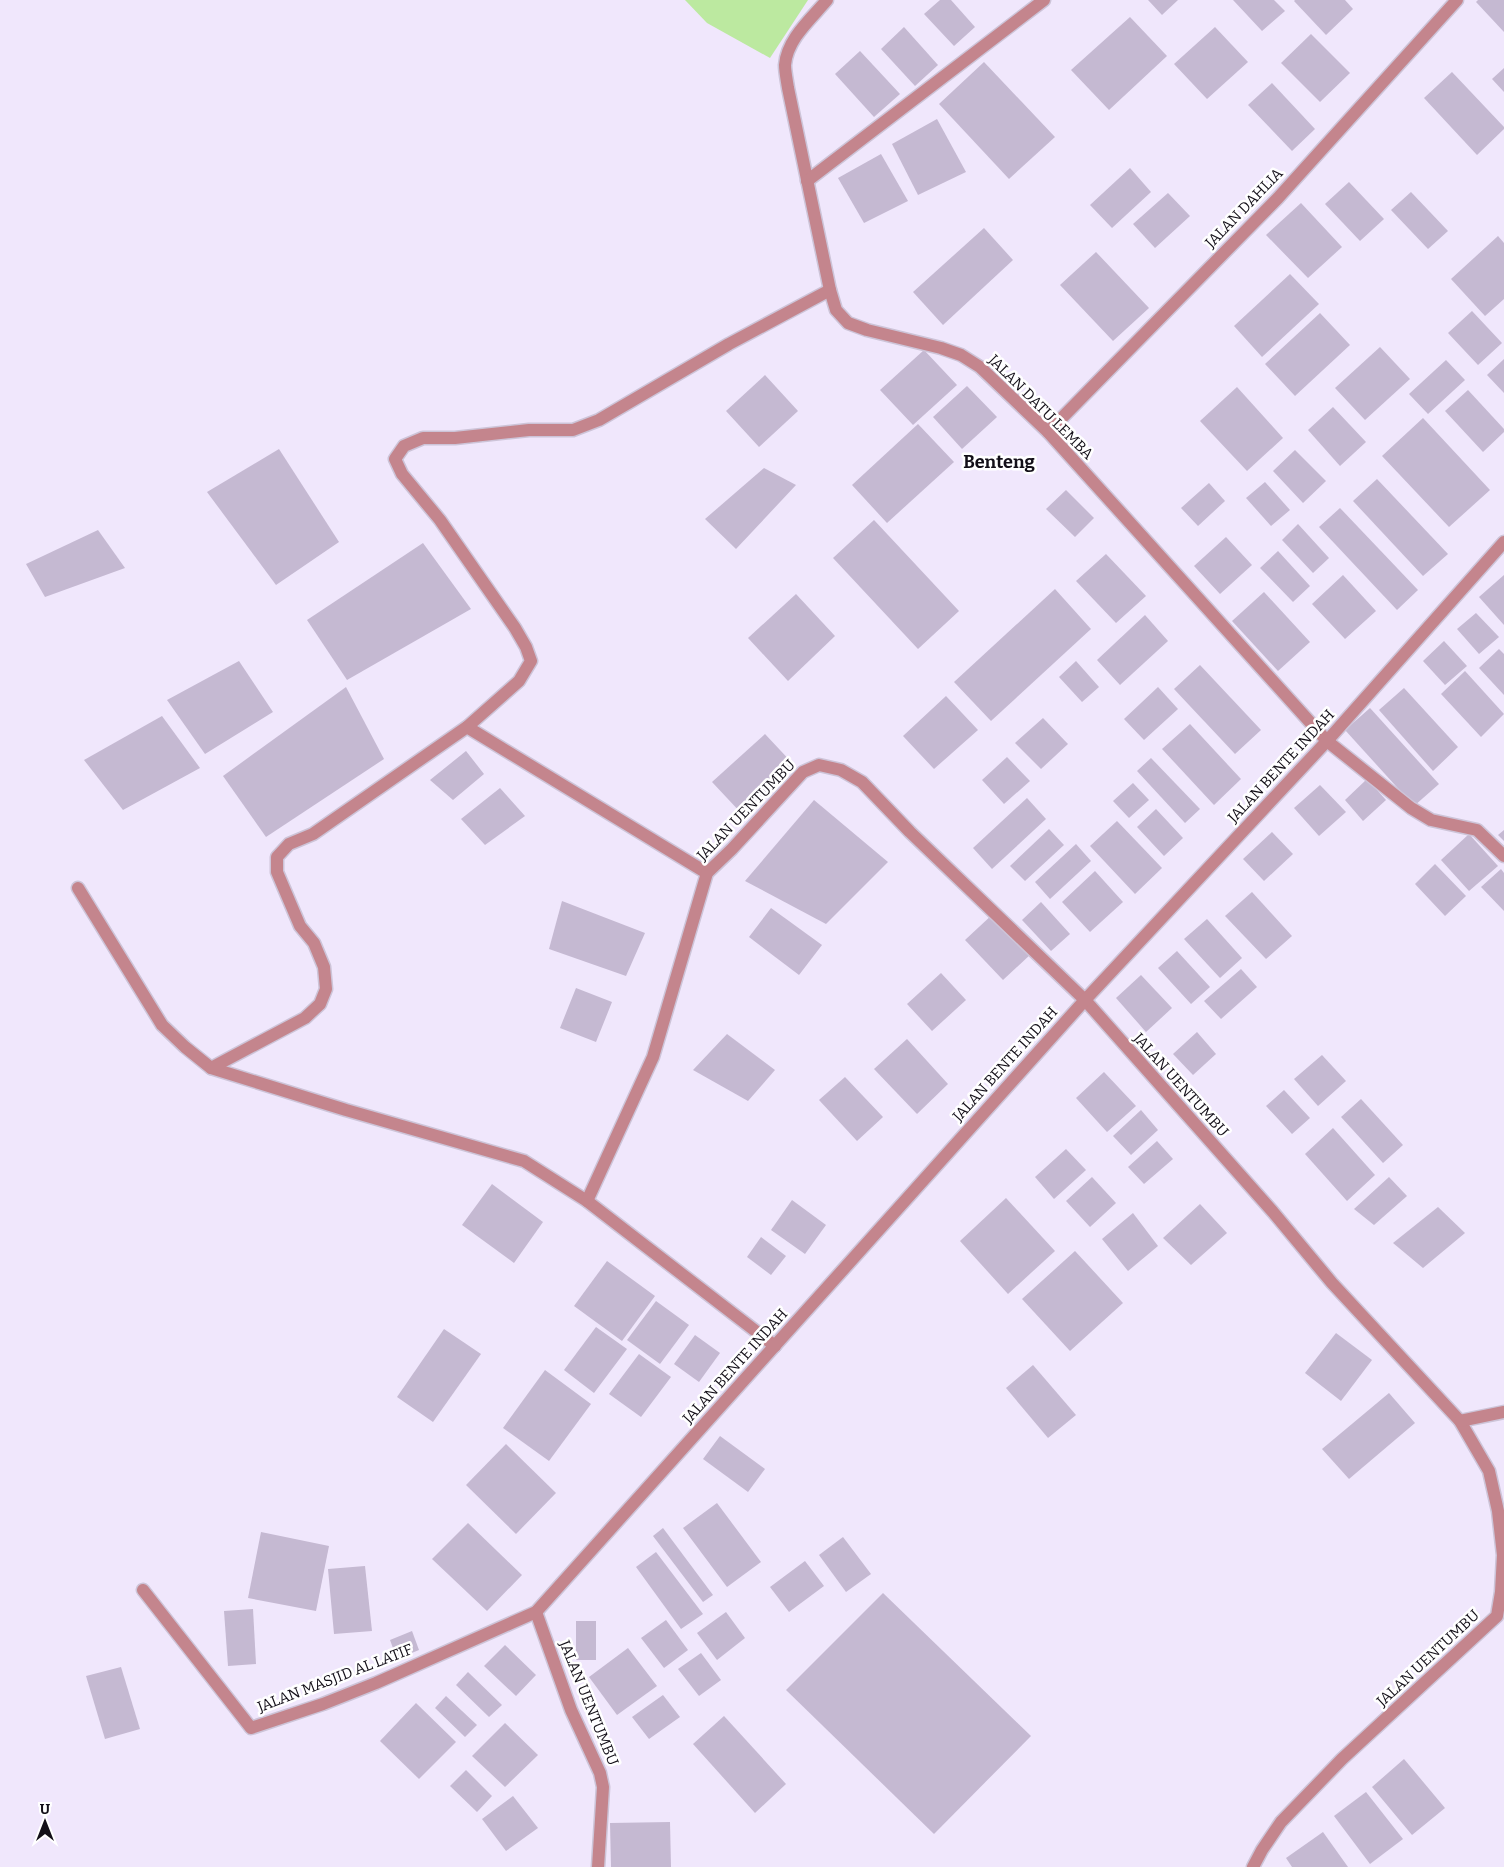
<svg xmlns="http://www.w3.org/2000/svg" width="1504" height="1867" viewBox="0 0 1504 1867" font-family="Bitter,serif">
<rect width="100%" height="100%" fill="#f0e7fc"/>
<polygon fill="#bce9a0" points="685,0 808,0 770,58 707,23"/>
<g fill="#c5b9d2">
<polygon points="940,0 951,0 975,27 954,46 924,14"/>
<polygon points="1148,0 1178,0 1162,15"/>
<polygon points="1233,0 1274,0 1285,11 1262,31"/>
<polygon points="1295,0 1345,0 1353,9 1326,35 1294,1"/>
<polygon points="1478,0 1504,0 1504,32 1476,2"/>
<polygon points="1130,17 1167,56 1109,110 1071,70"/>
<polygon points="904,27 938,65 915,86 881,49"/>
<polygon points="1215,27 1248,62 1207,99 1174,64"/>
<polygon points="1311,34 1350,73 1320,102 1281,63"/>
<polygon points="860,51 900,94 874,117 835,74"/>
<polygon points="984,62 1055,137 1009,179 939,104"/>
<polygon points="1504,68 1504,92 1492,79"/>
<polygon points="1452,72 1504,127 1504,129 1477,155 1424,98"/>
<polygon points="1272,83 1315,129 1292,151 1248,105"/>
<polygon points="937,119 966,172 918,195 892,144"/>
<polygon points="881,154 908,201 864,223 838,178"/>
<polygon points="1130,168 1151,192 1112,228 1090,205"/>
<polygon points="1349,182 1384,219 1360,241 1325,204"/>
<polygon points="1411,192 1448,231 1428,249 1391,210"/>
<polygon points="1168,193 1190,216 1155,248 1133,224"/>
<polygon points="1301,203 1342,247 1308,278 1266,235"/>
<polygon points="984,228 1013,260 943,325 913,292"/>
<polygon points="1498,236 1504,243 1504,299 1485,316 1451,279"/>
<polygon points="1096,252 1149,308 1113,341 1060,285"/>
<polygon points="1290,274 1319,304 1262,357 1234,326"/>
<polygon points="1472,311 1502,343 1478,365 1448,333"/>
<polygon points="1320,313 1350,345 1295,396 1265,364"/>
<polygon points="1380,347 1410,379 1365,420 1335,388"/>
<polygon points="924,350 957,385 913,425 880,390"/>
<polygon points="1504,359 1504,393 1487,375"/>
<polygon points="1446,360 1465,380 1428,414 1409,394"/>
<polygon points="765,375 798,411 759,447 726,411"/>
<polygon points="967,386 997,417 962,449 933,417"/>
<polygon points="1237,387 1283,438 1247,471 1200,421"/>
<polygon points="1468,390 1504,429 1504,432 1483,452 1445,411"/>
<polygon points="1333,407 1366,442 1340,466 1308,430"/>
<polygon points="1423,418 1490,490 1449,527 1382,456"/>
<polygon points="918,424 954,462 887,523 852,485"/>
<polygon points="279,449 339,542 276,585 207,492"/>
<polygon points="1295,450 1326,481 1303,503 1273,471"/>
<polygon points="764,468 796,485 736,549 705,519"/>
<polygon points="1377,479 1448,554 1423,576 1353,501"/>
<polygon points="1265,482 1290,510 1271,526 1246,498"/>
<polygon points="1209,483 1225,501 1198,526 1181,508"/>
<polygon points="1066,490 1094,518 1075,537 1046,509"/>
<polygon points="1340,508 1418,590 1397,610 1319,527"/>
<polygon points="874,520 959,611 918,649 833,558"/>
<polygon points="1298,524 1329,558 1313,573 1282,540"/>
<polygon points="98,530 125,568 45,597 26,564"/>
<polygon points="1226,537 1252,565 1220,594 1194,566"/>
<polygon points="423,543 471,609 347,680 307,620"/>
<polygon points="1278,551 1310,586 1293,602 1260,568"/>
<polygon points="1106,554 1146,596 1116,623 1076,581"/>
<polygon points="1343,575 1376,611 1345,639 1312,604"/>
<polygon points="1504,575 1504,625 1479,597"/>
<polygon points="1055,589 1091,629 991,721 954,682"/>
<polygon points="1264,592 1310,642 1278,671 1232,621"/>
<polygon points="796,594 835,636 788,681 748,638"/>
<polygon points="1476,613 1499,637 1479,654 1457,629"/>
<polygon points="1145,615 1168,641 1120,685 1097,660"/>
<polygon points="1444,641 1467,666 1445,685 1423,661"/>
<polygon points="1499,649 1504,654 1504,695 1479,668"/>
<polygon points="239,661 273,712 205,754 167,700"/>
<polygon points="1076,661 1099,687 1082,702 1059,677"/>
<polygon points="1200,665 1261,730 1235,754 1174,689"/>
<polygon points="1465,671 1504,714 1481,737 1441,694"/>
<polygon points="346,687 384,759 266,837 223,776"/>
<polygon points="1158,687 1178,709 1144,740 1124,719"/>
<polygon points="1404,688 1458,747 1433,771 1379,710"/>
<polygon points="946,696 978,730 934,769 903,736"/>
<polygon points="1370,708 1439,784 1414,806 1345,730"/>
<polygon points="162,716 200,768 123,810 84,760"/>
<polygon points="1043,718 1068,744 1041,769 1015,743"/>
<polygon points="1190,724 1241,779 1214,805 1162,749"/>
<polygon points="765,734 795,766 742,814 712,782"/>
<polygon points="466,751 484,774 453,800 430,780"/>
<polygon points="1007,757 1030,781 1004,804 982,780"/>
<polygon points="1151,758 1200,809 1185,823 1137,771"/>
<polygon points="1367,779 1386,800 1363,821 1345,800"/>
<polygon points="1133,783 1149,800 1129,818 1113,801"/>
<polygon points="1320,785 1346,812 1319,836 1294,808"/>
<polygon points="500,788 525,816 485,845 461,819"/>
<polygon points="1027,798 1046,819 992,869 973,848"/>
<polygon points="814,800 888,862 826,924 745,881"/>
<polygon points="1156,809 1183,838 1164,856 1137,827"/>
<polygon points="1117,821 1162,868 1135,894 1090,846"/>
<polygon points="1049,829 1064,845 1025,881 1010,866"/>
<polygon points="1504,830 1504,841 1498,835"/>
<polygon points="1272,832 1293,854 1264,881 1243,859"/>
<polygon points="1469,834 1498,866 1469,891 1441,860"/>
<polygon points="1076,844 1091,861 1050,899 1035,882"/>
<polygon points="1435,864 1466,896 1445,916 1415,884"/>
<polygon points="1501,869 1504,873 1504,911 1481,887"/>
<polygon points="1095,871 1123,902 1090,932 1062,902"/>
<polygon points="1252,892 1292,936 1266,959 1225,916"/>
<polygon points="562,901 645,933 626,976 549,949"/>
<polygon points="1041,902 1070,934 1051,951 1022,920"/>
<polygon points="771,908 822,945 799,975 749,937"/>
<polygon points="994,913 1031,954 1003,980 965,940"/>
<polygon points="1207,919 1242,958 1220,978 1184,939"/>
<polygon points="1177,951 1210,987 1191,1004 1158,968"/>
<polygon points="1241,969 1257,987 1221,1019 1204,1001"/>
<polygon points="941,973 966,1000 932,1031 907,1004"/>
<polygon points="1141,975 1172,1008 1146,1032 1116,998"/>
<polygon points="576,988 612,1002 596,1042 560,1028"/>
<polygon points="1197,1032 1216,1054 1193,1075 1173,1054"/>
<polygon points="727,1034 775,1070 748,1101 693,1070"/>
<polygon points="907,1039 948,1084 917,1114 874,1069"/>
<polygon points="1322,1055 1346,1081 1318,1106 1294,1079"/>
<polygon points="1104,1072 1136,1106 1107,1132 1076,1098"/>
<polygon points="845,1077 883,1117 857,1141 819,1100"/>
<polygon points="1284,1090 1310,1118 1292,1134 1266,1106"/>
<polygon points="1361,1099 1403,1145 1383,1163 1341,1117"/>
<polygon points="1141,1110 1158,1130 1131,1155 1113,1136"/>
<polygon points="1333,1128 1375,1175 1347,1201 1305,1154"/>
<polygon points="1157,1141 1173,1159 1144,1184 1128,1167"/>
<polygon points="1066,1149 1086,1170 1054,1199 1035,1177"/>
<polygon points="1092,1177 1116,1203 1090,1227 1066,1201"/>
<polygon points="1389,1177 1407,1196 1374,1225 1354,1209"/>
<polygon points="492,1184 543,1222 514,1263 462,1225"/>
<polygon points="1006,1198 1055,1251 1008,1294 960,1241"/>
<polygon points="792,1200 826,1225 805,1254 771,1230"/>
<polygon points="1200,1204 1227,1233 1191,1265 1163,1238"/>
<polygon points="1438,1207 1465,1233 1423,1268 1393,1243"/>
<polygon points="1133,1213 1158,1246 1128,1271 1102,1239"/>
<polygon points="761,1237 786,1256 771,1275 747,1257"/>
<polygon points="1075,1251 1123,1303 1070,1351 1022,1299"/>
<polygon points="607,1261 655,1296 622,1341 574,1306"/>
<polygon points="656,1301 689,1325 660,1364 627,1340"/>
<polygon points="596,1327 627,1349 594,1393 564,1370"/>
<polygon points="444,1329 481,1354 433,1422 397,1397"/>
<polygon points="1336,1333 1372,1360 1341,1401 1305,1373"/>
<polygon points="695,1335 720,1353 699,1382 674,1364"/>
<polygon points="639,1354 671,1377 641,1417 609,1394"/>
<polygon points="1033,1365 1076,1415 1048,1438 1006,1388"/>
<polygon points="545,1370 591,1404 549,1461 503,1428"/>
<polygon points="1389,1393 1415,1423 1349,1479 1322,1449"/>
<polygon points="720,1436 765,1469 748,1492 703,1459"/>
<polygon points="506,1444 556,1493 516,1534 466,1485"/>
<polygon points="717,1503 761,1562 727,1587 683,1528"/>
<polygon points="468,1523 522,1575 487,1611 432,1559"/>
<polygon points="663,1528 713,1595 703,1602 653,1536"/>
<polygon points="261,1532 329,1546 316,1611 248,1598"/>
<polygon points="843,1537 871,1574 846,1592 819,1555"/>
<polygon points="656,1552 703,1614 681,1629 636,1567"/>
<polygon points="805,1561 824,1586 789,1612 770,1587"/>
<polygon points="365,1566 372,1631 334,1634 328,1569"/>
<polygon points="883,1593 1031,1736 934,1834 786,1690"/>
<polygon points="253,1609 256,1664 228,1666 224,1611"/>
<polygon points="726,1612 745,1638 717,1660 697,1633"/>
<polygon points="666,1620 688,1650 664,1668 641,1638"/>
<rect x="576" y="1621" width="20" height="39"/>
<polygon points="412,1631 419,1650 397,1659 390,1640"/>
<polygon points="505,1645 536,1675 516,1696 484,1666"/>
<polygon points="628,1648 657,1686 617,1715 589,1677"/>
<polygon points="701,1653 721,1680 699,1696 678,1669"/>
<polygon points="121,1667 140,1729 105,1739 86,1676"/>
<polygon points="468,1672 502,1705 489,1717 456,1685"/>
<polygon points="663,1695 680,1717 649,1739 632,1717"/>
<polygon points="446,1696 477,1725 465,1737 435,1708"/>
<polygon points="416,1703 456,1742 419,1779 380,1741"/>
<polygon points="724,1716 786,1784 755,1813 693,1744"/>
<polygon points="505,1723 538,1755 505,1787 472,1756"/>
<polygon points="1404,1759 1445,1808 1412,1835 1372,1787"/>
<polygon points="466,1770 492,1796 477,1812 450,1786"/>
<polygon points="1366,1792 1403,1839 1370,1864 1334,1816"/>
<polygon points="513,1796 538,1828 506,1851 482,1819"/>
<polygon points="670,1822 671,1867 611,1867 610,1823"/>
<polygon points="1323,1832 1348,1867 1292,1867 1286,1858"/>
</g>
<g fill="none" stroke-linecap="round" stroke-linejoin="round">
<defs>
<g id="minor">
<path d="M827,0C811,19 787,39 785,65C785,72 787,81 788,88L830,290L836,310L848,323L867,330L941,348L961,355L980,367L1048,432L1327,741L1411,808L1431,820L1477,830L1504,856"/>
<polyline points="807,181 1044,0"/>
<polyline points="1048,432 1278,198 1457,0"/>
<polyline points="467,727 707,873"/>
<polyline points="78,888 162,1025 185,1047 211,1068 346,1110 524,1161 587,1201 775,1346"/>
<polyline points="211,1068 305,1018 320,1004 326,989 324,967 314,943 300,926 277,872 277,857 289,844 313,834 467,727 519,681 531,661 526,647 515,628 440,520 402,474 395,459 404,446 423,438 455,438 529,430 573,430 599,420 729,344 830,290"/>
<polyline points="587,1201 653,1057 707,873 732,849 803,772 819,765 841,770 862,782 910,832 1085,1000 1273,1212 1332,1283 1460,1421 1489,1471 1498,1511 1503,1555 1501,1592 1497,1616 1342,1759 1281,1822 1262,1850 1253,1867"/>
<polyline points="1460,1421 1504,1412"/>
<polyline points="143,1590 251,1728 323,1704 376,1683 536,1612 1085,1000 1327,741 1504,542"/>
<polyline points="536,1612 571,1710 600,1773 603,1787 598,1867"/>
</g>
</defs>
<use href="#minor" stroke="#cdc4d8" stroke-width="15"/>
<use href="#minor" stroke="#c4858d" stroke-width="12"/>
</g>
<g text-anchor="middle" dominant-baseline="central" stroke-width="5" stroke-linejoin="round" paint-order="stroke">
<g font-size="15" fill="#130f18" stroke="#fff">
<text transform="translate(1244 208) rotate(-46)">JALAN DAHLIA</text>
<text transform="translate(1041 407) rotate(45)">JALAN DATU LEMBA</text>
<text transform="translate(1281 766) rotate(-47)">JALAN BENTE INDAH</text>
<text transform="translate(746 810) rotate(-46)">JALAN UENTUMBU</text>
<text transform="translate(1005 1064) rotate(-48)">JALAN BENTE INDAH</text>
<text transform="translate(1181 1085) rotate(48)">JALAN UENTUMBU</text>
<text transform="translate(735 1366) rotate(-48)">JALAN BENTE INDAH</text>
<text transform="translate(1428 1658) rotate(-43)">JALAN UENTUMBU</text>
<text transform="translate(335 1678) rotate(-21)">JALAN MASJID AL LATIF</text>
<text transform="translate(589 1703) rotate(68)">JALAN UENTUMBU</text>
</g>
<g font-size="18" font-weight="bold" fill="#130f18" stroke="#fff">
<text x="999" y="462">Benteng</text>
</g>
</g>
<g transform="translate(45 1822)" stroke="#ffffff" stroke-width="4" paint-order="stroke">
<path d="M0-4L9 19L0 12L-9 19Z" fill="#130f18"/>
<text y="-8" font-size="14" font-weight="bold" text-anchor="middle" fill="#130f18">U</text>
</g>
</svg>
